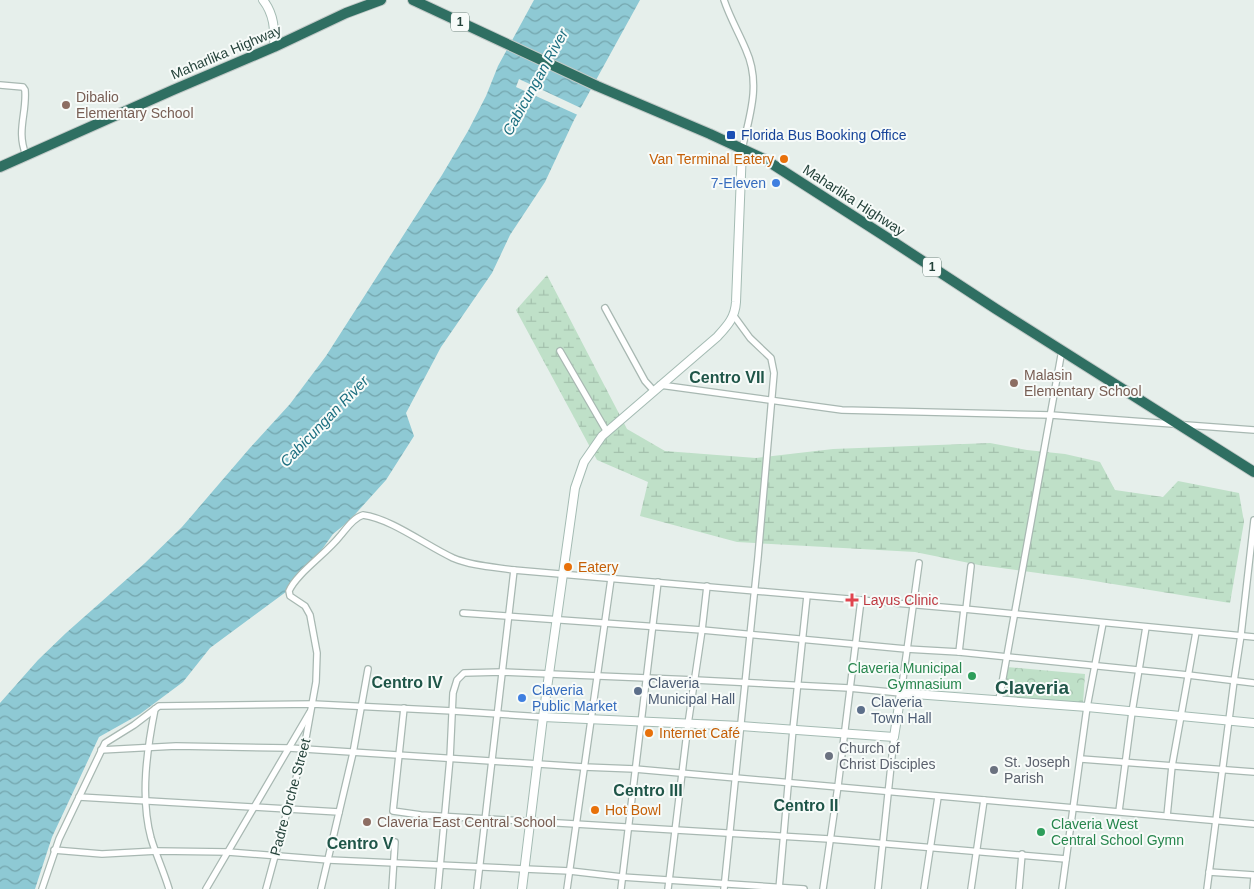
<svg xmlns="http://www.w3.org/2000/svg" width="1254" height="889" viewBox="0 0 1254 889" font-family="Helvetica,sans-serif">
<defs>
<pattern id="forest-crowns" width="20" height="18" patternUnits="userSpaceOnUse" patternTransform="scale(1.25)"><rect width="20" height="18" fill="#bfe0c8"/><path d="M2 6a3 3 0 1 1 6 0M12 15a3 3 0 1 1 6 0" fill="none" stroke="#a4c1ad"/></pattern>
<pattern id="wetland-marsh" width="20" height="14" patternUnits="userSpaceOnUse" patternTransform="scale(1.25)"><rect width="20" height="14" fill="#bfe0c8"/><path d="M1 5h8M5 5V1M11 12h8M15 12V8" fill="none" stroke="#a4c1ad"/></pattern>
<pattern id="water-waves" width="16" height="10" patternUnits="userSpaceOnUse" patternTransform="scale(1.25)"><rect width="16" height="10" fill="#8ec9d4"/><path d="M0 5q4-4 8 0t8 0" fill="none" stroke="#74a5ad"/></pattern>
</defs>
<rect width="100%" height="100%" fill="#e6efeb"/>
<polygon fill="url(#forest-crowns)" points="1007,667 1085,674 1083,704 1005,697"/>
<polygon fill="url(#wetland-marsh)" points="547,275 627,429 665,451 756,458 833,449 990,443 1027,450 1065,454 1100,462 1115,490 1163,497 1178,481 1239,493 1244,522 1230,603 1082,579 979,565 915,552 737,542 640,516 648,482 597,460 516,310"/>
<polygon fill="url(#water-waves)" points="534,0 640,0 574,120 545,182 510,235 492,273 441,347 406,413 414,436 386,480 349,521 333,534 298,583 210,648 183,682 140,714 99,737 52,837 35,889 0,889 0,703 38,660 66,633 145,563 182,527 249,449 290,404 326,356 442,175 468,131 486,96 498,66"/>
<polygon fill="#e6efeb" points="519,79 583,109 580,116 516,87"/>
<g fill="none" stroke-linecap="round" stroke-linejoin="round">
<defs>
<g id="street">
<path d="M724,0C730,18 739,33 746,50C761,83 750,115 742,149"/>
<path d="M0,85L23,87L25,90C27,113 16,131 26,155"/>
<polyline points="605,308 645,381 654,391"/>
<polyline points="560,351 607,432"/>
<polyline points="660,385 842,410 1051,415 1254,430"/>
<polyline points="514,570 964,609 1254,637"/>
<polyline points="966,609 971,566"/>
<polyline points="463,613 702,630 906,649 959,652 1188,675 1254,683"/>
<polyline points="959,652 964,609"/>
<polyline points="999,700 1062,350"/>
<polyline points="404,708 393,811 421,815 829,839 1066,859"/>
<path d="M155,709C147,749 140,797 151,838C156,855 164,872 169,889"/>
<polyline points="101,750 176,746 289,748 584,767 635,769 1254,824"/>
<polyline points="1081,759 1254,772"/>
<polyline points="79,797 339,812"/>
<polyline points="1119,811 1132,712 1146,627"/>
<polyline points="1167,816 1172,766 1196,632"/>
<polyline points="54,850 102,854 157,851 228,852 329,860 570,871 622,877 804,889"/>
<polyline points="1209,872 1254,875"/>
<polyline points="42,889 59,839 105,743 134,725 159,706 313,704 453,711 543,717"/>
<polyline points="206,889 310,712"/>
<path d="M266,889L304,749L316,682L317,653L310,615L305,606L290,596L289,591C297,573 326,554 340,536C346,529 353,518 363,515C392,519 425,545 453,558C472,566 494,567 514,570L477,889"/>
<polyline points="321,889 353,753 368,669"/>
<polyline points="392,889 395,842"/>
<polyline points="438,889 450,758 453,693 457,680 464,673 502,672 695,680 849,688 901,693 919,563"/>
<polyline points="567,889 611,579"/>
<path d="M621,889C633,787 646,685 658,582"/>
<polyline points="668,889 688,724 702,630 707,586"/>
<polyline points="724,889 758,557 774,373 771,358 750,338 734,316"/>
<polyline points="779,889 793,729 807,596"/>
<polyline points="823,889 838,786 861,600"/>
<polyline points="878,889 894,737"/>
<polyline points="924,889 938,797"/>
<polyline points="971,889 984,800"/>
<polyline points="1019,889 1022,854"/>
<polyline points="1062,889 1087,707 1103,623"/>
<polyline points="1207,889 1234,681 1241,635 1254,520"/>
<polyline points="1253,889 1254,877"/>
</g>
<g id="secondary">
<path d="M263,0C274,14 275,30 274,47"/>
<polyline points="543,717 741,726 894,737 901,693 1087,707 1254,723"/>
<path d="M522,889L543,717L575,488L584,462L602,436L717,337C727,326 735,318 736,302L742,149"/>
</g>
<g id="highway">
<polyline points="413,0 597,86 710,134 766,160 886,237 996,309 1254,472"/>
<polyline points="0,167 173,90 274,47 346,13 381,0"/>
</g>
</defs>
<use href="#street" stroke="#a8b8b2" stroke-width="8"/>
<use href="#secondary" stroke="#a4bbb3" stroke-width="10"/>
<use href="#highway" stroke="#c2cac8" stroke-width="12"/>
<use href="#street" stroke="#fff" stroke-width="5.5"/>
<use href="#secondary" stroke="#fff" stroke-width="8"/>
<use href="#highway" stroke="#2f6f62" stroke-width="10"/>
</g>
<g fill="#8d6e63" stroke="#f7fbf9" stroke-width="2">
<circle cx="66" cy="105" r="5"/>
<circle cx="1014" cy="383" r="5"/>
<circle cx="367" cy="822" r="5"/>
</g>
<rect fill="#1a4fb4" stroke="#f7fbf9" stroke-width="2" x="726" y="130" width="10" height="10" rx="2.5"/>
<g fill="#e8710a" stroke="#f7fbf9" stroke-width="2">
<circle cx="784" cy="159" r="5"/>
<circle cx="568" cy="567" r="5"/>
<circle cx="649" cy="733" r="5"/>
<circle cx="595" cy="810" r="5"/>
</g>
<g fill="#3f7fe0" stroke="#f7fbf9" stroke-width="2">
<circle cx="776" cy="183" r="5"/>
<circle cx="522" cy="698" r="5"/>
</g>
<path fill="#e0444e" stroke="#f7fbf9" stroke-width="2" d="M849.5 592.5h5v5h5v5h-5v5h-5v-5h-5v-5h5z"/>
<g fill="#2e9e5b" stroke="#f7fbf9" stroke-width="2">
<circle cx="972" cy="676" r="5"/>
<circle cx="1041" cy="832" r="5"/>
</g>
<g fill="#5c6f8a" stroke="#f7fbf9" stroke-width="2">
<circle cx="638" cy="691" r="5"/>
<circle cx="861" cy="710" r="5"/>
</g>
<g fill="#6b7280" stroke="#f7fbf9" stroke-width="2">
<circle cx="829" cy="756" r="5"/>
<circle cx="994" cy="770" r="5"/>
</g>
<g text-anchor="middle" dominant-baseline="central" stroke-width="4" stroke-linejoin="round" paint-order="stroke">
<g fill="#f7fbf9" stroke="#637a73" stroke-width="1">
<rect x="451" y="12.5" width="18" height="19" rx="4"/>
<rect x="923" y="257.5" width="18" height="19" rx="4"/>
</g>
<g font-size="12" font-weight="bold" fill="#24423a">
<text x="460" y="22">1</text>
<text x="932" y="267">1</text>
</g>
<g font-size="14" fill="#24423a" stroke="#f7fbf9">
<text transform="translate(226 52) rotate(-23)">Maharlika Highway</text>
<text transform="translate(854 200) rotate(33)">Maharlika Highway</text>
<text transform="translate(290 797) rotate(-75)">Padre Orche Street</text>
</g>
<g font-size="14" fill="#785e54" stroke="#f7fbf9" text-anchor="start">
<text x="76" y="97">Dibalio<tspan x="76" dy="16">Elementary School</tspan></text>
<text x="1024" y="375">Malasin<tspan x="1024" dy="16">Elementary School</tspan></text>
<text x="377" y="822">Claveria East Central School</text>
</g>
<g font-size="14" fill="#164399" stroke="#f7fbf9" text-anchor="start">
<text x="741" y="135">Florida Bus Booking Office</text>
</g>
<g font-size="14" fill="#c56008" stroke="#f7fbf9" text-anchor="start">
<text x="774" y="159" text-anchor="end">Van Terminal Eatery</text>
<text x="578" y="567">Eatery</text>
<text x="659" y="733">Internet Café</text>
<text x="605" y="810">Hot Bowl</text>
</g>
<g font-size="14" fill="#366cbe" stroke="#f7fbf9" text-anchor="end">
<text x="766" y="183">7-Eleven</text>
<text x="532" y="690" text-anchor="start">Claveria<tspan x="532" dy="16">Public Market</tspan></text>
</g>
<g font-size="14" fill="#be3a42" stroke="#f7fbf9" text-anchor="start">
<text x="863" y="600">Layus Clinic</text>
</g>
<g font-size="14" fill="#27864d" stroke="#f7fbf9" text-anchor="end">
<text x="962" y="668">Claveria Municipal<tspan x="962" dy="16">Gymnasium</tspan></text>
<text x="1051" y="824" text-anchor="start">Claveria West<tspan x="1051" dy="16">Central School Gymn</tspan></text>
</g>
<g font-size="14" fill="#4e5e75" stroke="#f7fbf9" text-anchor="start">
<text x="648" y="683">Claveria<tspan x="648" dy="16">Municipal Hall</tspan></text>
<text x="871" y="702">Claveria<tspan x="871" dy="16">Town Hall</tspan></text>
</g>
<g font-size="14" fill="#5b616d" stroke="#f7fbf9" text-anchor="start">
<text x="839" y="748">Church of<tspan x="839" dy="16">Christ Disciples</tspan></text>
<text x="1004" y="762">St. Joseph<tspan x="1004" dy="16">Parish</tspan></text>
</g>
<g font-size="15" font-style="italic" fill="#1c6f80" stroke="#f7fbf9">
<text transform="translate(535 82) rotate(-61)">Cabicungan River</text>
<text transform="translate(324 421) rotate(-46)">Cabicungan River</text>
</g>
<g font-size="16" font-weight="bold" fill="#1f5548" stroke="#f7fbf9">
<text x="727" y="377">Centro VII</text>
<text x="407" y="682">Centro IV</text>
<text x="648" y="790">Centro III</text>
<text x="806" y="805">Centro II</text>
<text x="360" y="843">Centro V</text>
</g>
<g font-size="19" font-weight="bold" fill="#1f5548" stroke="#f7fbf9">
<text x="1032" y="687">Claveria</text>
</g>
</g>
</svg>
